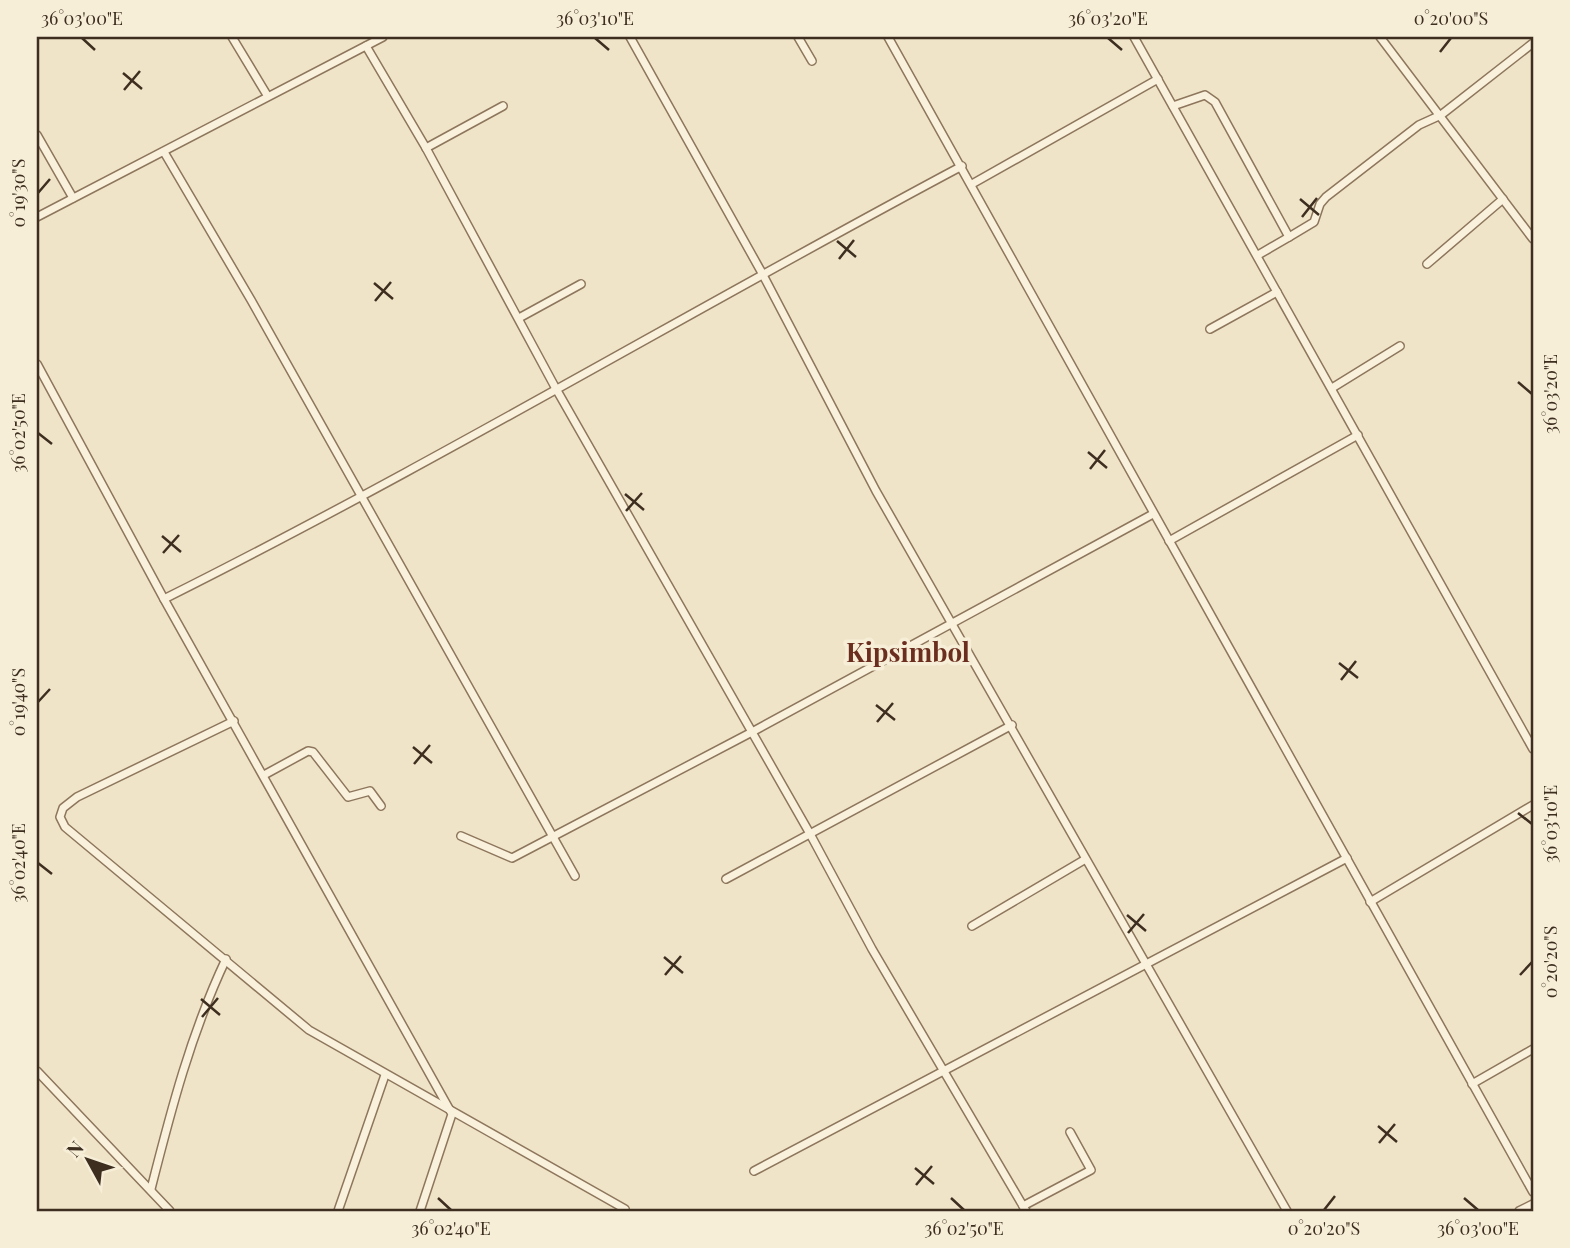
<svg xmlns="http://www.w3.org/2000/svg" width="1570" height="1248" viewBox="0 0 1570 1248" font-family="'Playfair Display',serif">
<rect width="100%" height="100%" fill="#f0e4c8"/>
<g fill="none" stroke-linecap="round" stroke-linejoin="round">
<defs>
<g id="minor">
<polyline points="232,37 267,95"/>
<polyline points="630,37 762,273 876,491 1287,1211"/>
<polyline points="798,37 812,61"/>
<polyline points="888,37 1533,1192"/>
<polyline points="1134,37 1533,749"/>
<polyline points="1380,37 1533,239"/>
<polyline points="366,46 426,148 555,387 809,832 872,949 1026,1211"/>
<polyline points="1173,106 1205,95 1215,102 1289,237 1258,255"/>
<polyline points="37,135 73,198"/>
<polyline points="426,148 503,106"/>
<polyline points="164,152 251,300 575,876"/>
<polyline points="972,184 1158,79"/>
<polyline points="37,217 383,37"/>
<polyline points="1289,237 1314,222 1320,204 1326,197 1419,125 1441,115 1533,43"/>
<polyline points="1427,264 1503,199"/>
<polyline points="519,318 581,284"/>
<polyline points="1210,329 1277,292"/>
<polyline points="37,364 164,599 452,1114 420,1211"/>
<polyline points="1332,388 1400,346"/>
<polyline points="1169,541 1358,435"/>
<path d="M164,599C434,464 695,308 962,166"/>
<polyline points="234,721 77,797 63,808 60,817 65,827 309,1030 625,1209"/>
<polyline points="264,775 308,751 313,752 348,797 370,791 381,806"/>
<polyline points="461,836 512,858 752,732 1153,514"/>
<polyline points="726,879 1012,725"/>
<polyline points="1370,902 1533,805"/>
<polyline points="972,926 1084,860"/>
<polyline points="37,1071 170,1211"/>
<polyline points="1472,1084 1533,1049"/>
<polyline points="754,1171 1347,858"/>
<path d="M151,1189C171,1110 191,1033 226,959"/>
<polyline points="1023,1206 1091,1170 1070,1132"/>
<polyline points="338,1211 385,1075"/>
<polyline points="1519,1211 1533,1204"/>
</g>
</defs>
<use href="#minor" stroke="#8d765c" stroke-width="10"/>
<use href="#minor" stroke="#faf1dc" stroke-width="7"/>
</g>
<path fill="none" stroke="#3d2e20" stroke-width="2.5" d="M82,38L95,50M595,38L609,50M1108,38L1122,50M1440,52L1451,38M123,73L142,89M124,90L140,71M38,193L50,179M1300,199L1319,215M1302,217L1317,198M837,241L856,257M839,259L854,240M374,283L393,299M375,301L391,282M1518,382L1532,394M38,433L52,444M1088,452L1107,468M1090,469L1105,450M625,494L644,510M626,511L642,493M162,536L181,552M163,553L179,535M1339,663L1358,678M1341,680L1356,661M38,702L50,689M876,705L895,720M877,722L893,703M413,747L432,763M414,764L430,745M1518,813L1532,824M38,863L52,874M1127,915L1146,931M1128,933L1144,914M664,957L683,973M665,975L681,956M1520,975L1532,962M201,999L220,1015M202,1017L218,998M1378,1126L1397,1142M1379,1143L1395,1124M915,1168L934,1184M916,1185L932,1166M438,1198L451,1210M951,1198L964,1210M1464,1198L1478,1210M1324,1210L1335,1196"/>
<g text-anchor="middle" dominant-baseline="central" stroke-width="7" stroke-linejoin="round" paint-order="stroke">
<g font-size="26" font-weight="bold" fill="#6b2e1e" stroke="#f7eed8">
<text x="908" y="651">Kipsimbol</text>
</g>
</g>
<rect width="1570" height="1248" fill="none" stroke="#f7eed8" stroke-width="77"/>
<g transform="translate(88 1160) rotate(310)" stroke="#f7eed8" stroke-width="5" paint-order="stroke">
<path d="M0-5L12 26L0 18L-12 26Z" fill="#3d2e20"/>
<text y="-10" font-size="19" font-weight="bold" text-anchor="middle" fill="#3d2e20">N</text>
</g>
<rect x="38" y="38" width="1494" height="1172" fill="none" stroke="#3d2e20" stroke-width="2.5"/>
<g font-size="18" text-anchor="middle" fill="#3d2e20">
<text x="82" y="25">36°03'00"E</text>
<text x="595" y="25">36°03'10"E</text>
<text x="1108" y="25">36°03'20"E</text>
<text x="1451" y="25">0°20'00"S</text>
<text transform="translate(19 193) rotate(-90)" y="6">0°19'30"S</text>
<text transform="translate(1551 394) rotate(-90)" y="6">36°03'20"E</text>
<text transform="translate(19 433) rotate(-90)" y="6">36°02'50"E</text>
<text transform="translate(19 702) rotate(-90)" y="6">0°19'40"S</text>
<text transform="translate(1551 824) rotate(-90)" y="6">36°03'10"E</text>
<text transform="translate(19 863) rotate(-90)" y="6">36°02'40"E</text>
<text transform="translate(1551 962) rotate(-90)" y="6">0°20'20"S</text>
<text x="451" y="1235">36°02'40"E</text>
<text x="964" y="1235">36°02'50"E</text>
<text x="1324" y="1235">0°20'20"S</text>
<text x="1478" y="1235">36°03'00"E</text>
</g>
</svg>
